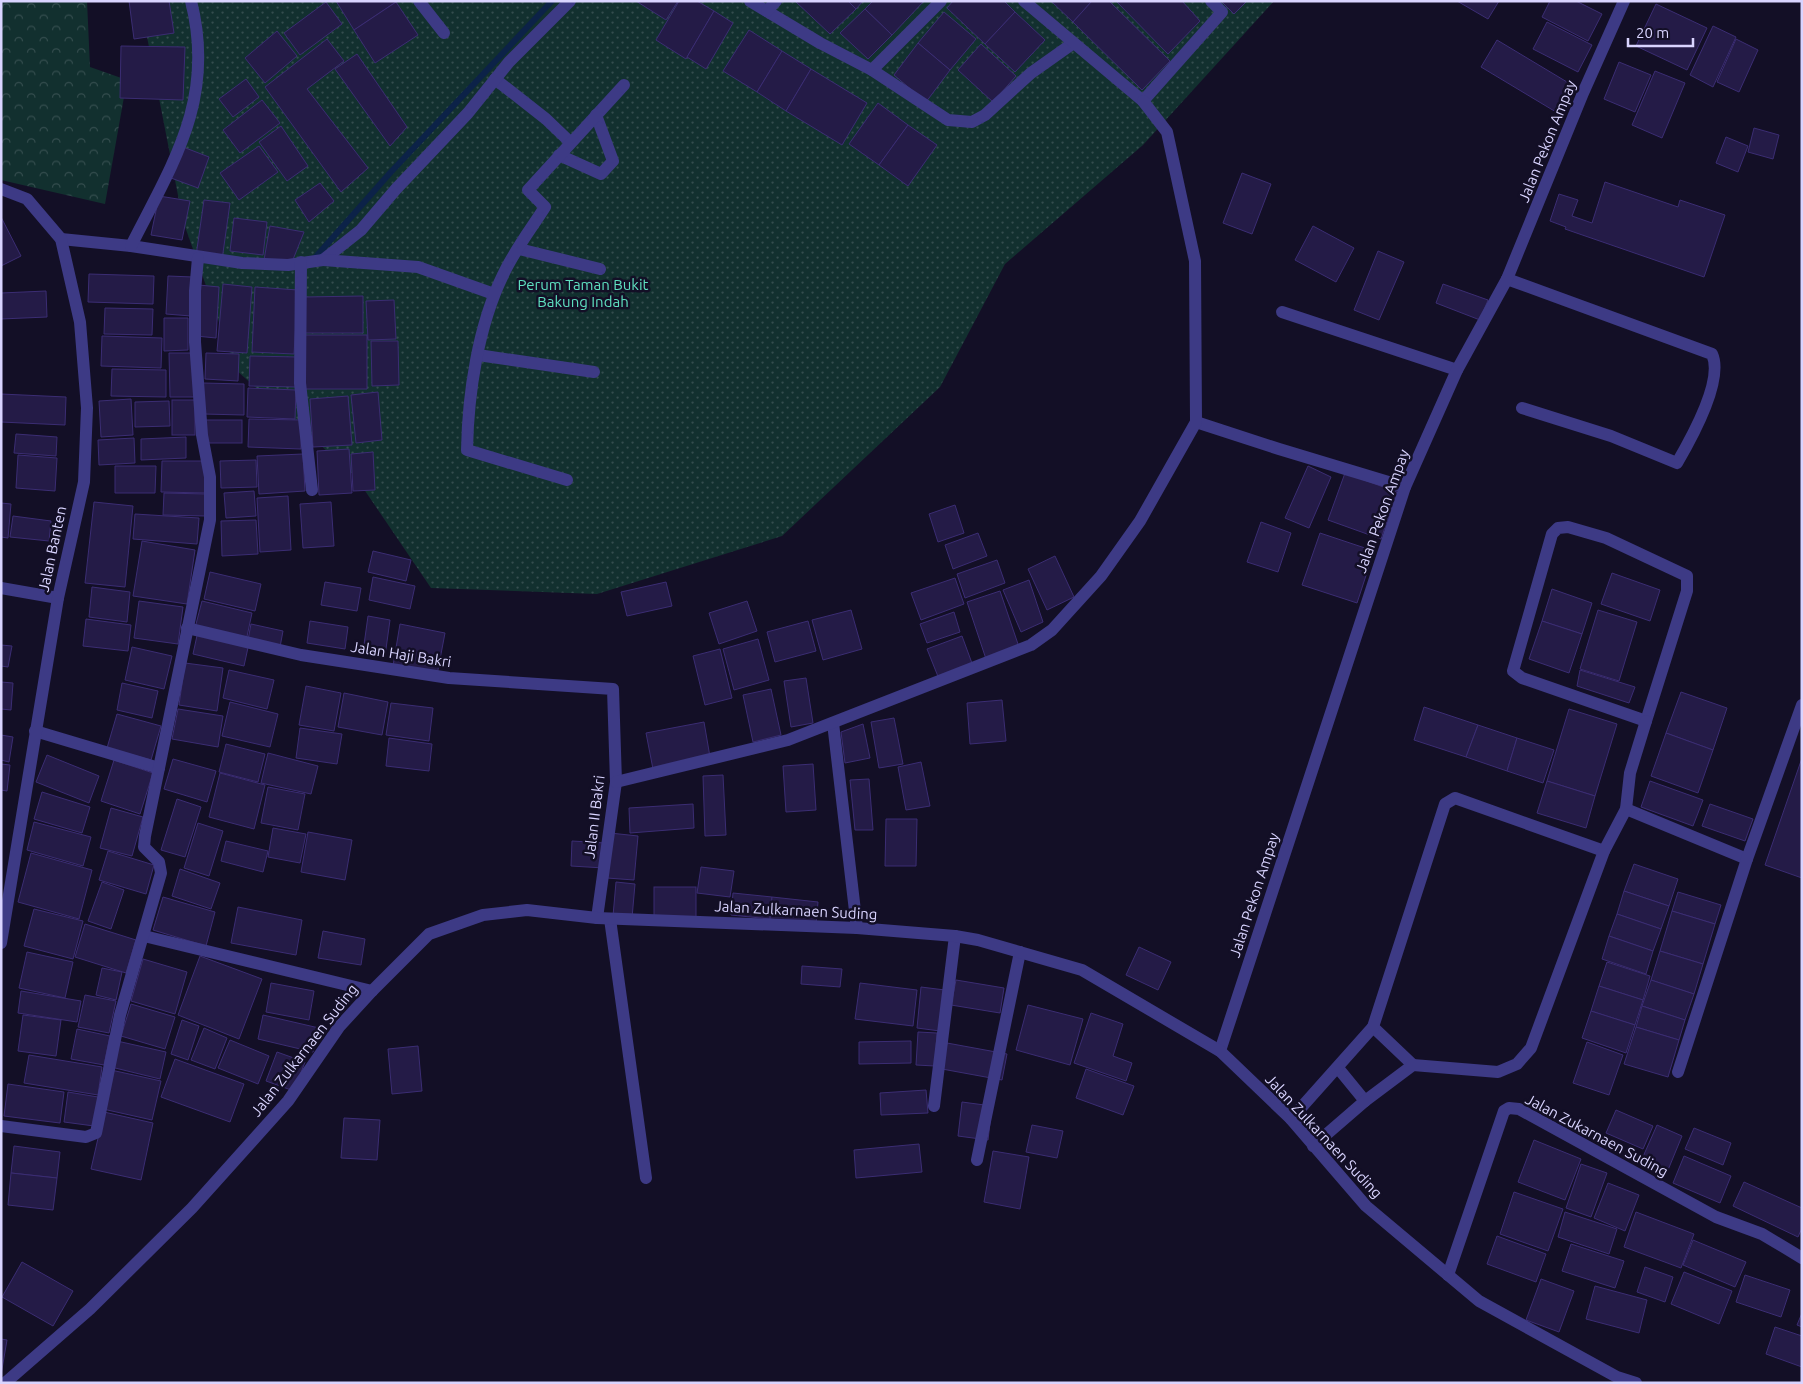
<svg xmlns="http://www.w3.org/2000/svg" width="1803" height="1384" viewBox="0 0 1803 1384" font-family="Ubuntu,sans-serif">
<defs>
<pattern id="green-dots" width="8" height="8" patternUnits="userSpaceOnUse" patternTransform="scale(1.25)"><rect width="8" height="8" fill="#12302f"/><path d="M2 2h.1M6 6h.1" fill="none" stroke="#344d4e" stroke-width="1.8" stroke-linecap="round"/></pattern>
<pattern id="forest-crowns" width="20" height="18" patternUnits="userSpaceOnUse" patternTransform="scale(1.25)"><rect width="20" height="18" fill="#12302f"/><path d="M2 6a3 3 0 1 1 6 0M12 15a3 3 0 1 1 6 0" fill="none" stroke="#344d4e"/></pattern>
</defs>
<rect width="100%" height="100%" fill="#130f26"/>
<polygon fill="url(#green-dots)" points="140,1 1274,1 1143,145 1005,264 940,387 782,536 597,594 431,588 355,476 236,370 183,221"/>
<polygon fill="url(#forest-crowns)" points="1,1 87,1 90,67 127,80 105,204 1,180"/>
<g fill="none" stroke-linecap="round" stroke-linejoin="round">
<polyline stroke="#0c2248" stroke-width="6" points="313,260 390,173 552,1"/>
</g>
<g fill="#241b47" stroke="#3b2d73">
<polygon points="129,1 169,1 174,33 134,39"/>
<polygon points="336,1 396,1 396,2 354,30"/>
<polygon points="636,1 678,1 666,20"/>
<polygon points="679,1 697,1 714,11 686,59 656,40"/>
<polygon points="795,1 848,1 856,9 830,34"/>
<polygon points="848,1 863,1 856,9"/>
<polygon points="873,1 924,1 892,35 865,9"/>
<polygon points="953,1 1004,1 1015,12 985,44 947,8"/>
<polygon points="1051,1 1092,1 1073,22"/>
<polygon points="1092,1 1109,1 1170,61 1142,90 1073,22"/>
<polygon points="1116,1 1182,1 1200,21 1168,54"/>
<polygon points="1221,1 1247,1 1234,14"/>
<polygon points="1457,1 1499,1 1488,19"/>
<polygon points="1550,1 1576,1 1602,14 1588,41 1542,17"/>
<polygon points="326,2 342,24 300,55 284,33"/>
<polygon points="396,2 418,35 375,63 354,30"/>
<polygon points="1656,4 1707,28 1687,70 1636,46"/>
<polygon points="865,9 892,35 868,59 840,33"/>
<polygon points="714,11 733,23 706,69 687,57"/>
<polygon points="944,12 976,39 950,70 918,43"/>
<polygon points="1015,12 1045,40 1015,72 985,44"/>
<polygon points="1547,22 1592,45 1578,72 1533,49"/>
<polygon points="1713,26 1736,37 1713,87 1690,75"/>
<polygon points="749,30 782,51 757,92 723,71"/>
<polygon points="277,31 297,56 265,83 245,58"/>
<polygon points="327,39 344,61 307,89 368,168 341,192 265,87"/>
<polygon points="1736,39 1758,50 1739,92 1717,82"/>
<polygon points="1497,40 1577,88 1561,115 1481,67"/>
<polygon points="918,43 950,70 926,102 894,75"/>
<polygon points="981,44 1016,76 993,102 958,70"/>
<polygon points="121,46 185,47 183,100 120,98"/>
<polygon points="782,51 811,69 786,111 757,92"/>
<polygon points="357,54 407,127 390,146 335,69"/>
<polygon points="1619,62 1651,75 1635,112 1604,99"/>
<polygon points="811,69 867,103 842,145 786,111"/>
<polygon points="1655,71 1685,83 1662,138 1632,125"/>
<polygon points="246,79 259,97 233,117 219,99"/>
<polygon points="262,100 280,123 240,153 223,130"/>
<polygon points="878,103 908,125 879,165 849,144"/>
<polygon points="908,125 937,145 908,186 879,165"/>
<polygon points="281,126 308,166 287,181 259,142"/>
<polygon points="1754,128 1779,135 1773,159 1748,152"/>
<polygon points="1726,137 1748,146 1738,172 1716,163"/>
<polygon points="259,146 278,172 239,200 220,173"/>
<polygon points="183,147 209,157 198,188 171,178"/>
<polygon points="1242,173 1271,184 1252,234 1223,223"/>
<polygon points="1605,182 1678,207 1680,200 1725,215 1704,277 1565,229 1566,227 1550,221 1559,194 1578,200 1572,216 1592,223"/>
<polygon points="320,183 334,201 309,222 295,200"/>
<polygon points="159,196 190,201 182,240 151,235"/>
<polygon points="204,200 230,203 222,260 196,256"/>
<polygon points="1,217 21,256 1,266"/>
<polygon points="234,218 267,222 263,255 230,251"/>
<polygon points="270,226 304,232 292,262 264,260"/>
<polygon points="1313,226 1354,248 1336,282 1295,260"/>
<polygon points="1378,251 1404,262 1379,320 1354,310"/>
<polygon points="89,274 154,276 153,304 88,302"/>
<polygon points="168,276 193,277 191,316 166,314"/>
<polygon points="223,284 252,287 247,353 217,351"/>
<polygon points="1443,284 1488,300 1480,320 1436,303"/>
<polygon points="199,285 219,287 216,338 196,336"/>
<polygon points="255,287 298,290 294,354 252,352"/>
<polygon points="46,291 47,317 1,319 1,293"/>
<polygon points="363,296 363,333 305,333 304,297"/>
<polygon points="394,300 396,339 368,340 366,301"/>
<polygon points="105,308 153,309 152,335 104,334"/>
<polygon points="164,318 188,318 188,350 164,351"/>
<polygon points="301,335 367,335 367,389 302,389"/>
<polygon points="102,336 162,338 161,368 101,366"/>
<polygon points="371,341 398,341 399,385 372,386"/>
<polygon points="169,353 194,353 194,397 170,397"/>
<polygon points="206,353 239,354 238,381 205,379"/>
<polygon points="250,356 298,357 297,387 249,386"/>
<polygon points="112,369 166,370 166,397 111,396"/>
<polygon points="203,383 244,384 244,415 203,414"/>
<polygon points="248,388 296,390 295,419 247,417"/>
<polygon points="378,392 382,440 356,443 351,395"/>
<polygon points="1,394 66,397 65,425 1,422"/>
<polygon points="348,396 352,445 313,447 310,399"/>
<polygon points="131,399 133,435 101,437 99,401"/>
<rect x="172" y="400" width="23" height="35"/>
<polygon points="169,401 170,426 135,427 135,402"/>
<polygon points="249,419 302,420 301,449 248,447"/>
<rect x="205" y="420" width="37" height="23"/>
<polygon points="16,434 57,437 56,456 14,453"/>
<polygon points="186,437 186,458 141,460 141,439"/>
<polygon points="134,438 135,463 99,465 98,440"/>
<polygon points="349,449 352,493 319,495 317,451"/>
<polygon points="373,452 375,490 353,491 351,454"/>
<polygon points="303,454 305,491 259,494 257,456"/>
<polygon points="18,455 57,458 55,491 16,488"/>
<polygon points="256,460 257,487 221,488 220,461"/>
<polygon points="162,461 206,461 206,493 161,492"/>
<polygon points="115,466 156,466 155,493 115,493"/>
<polygon points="1308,466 1331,477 1309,528 1285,518"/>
<polygon points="1345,473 1397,492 1381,539 1328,520"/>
<polygon points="254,491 256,516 226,518 224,493"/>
<polygon points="164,493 207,494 206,516 163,515"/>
<polygon points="288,496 291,550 260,552 257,498"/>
<polygon points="94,502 133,506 125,587 85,583"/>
<polygon points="331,502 334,546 303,548 300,504"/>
<polygon points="1,503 11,504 8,538 1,537"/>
<polygon points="955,505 964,533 938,542 929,514"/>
<polygon points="135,514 199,518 197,544 133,539"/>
<polygon points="13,516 51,521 49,541 10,537"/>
<polygon points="256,520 258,554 222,556 221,521"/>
<polygon points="1261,522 1291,533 1278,572 1247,562"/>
<polygon points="978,533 987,556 953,569 945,545"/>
<polygon points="1320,533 1374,551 1357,603 1302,585"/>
<polygon points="142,541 195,550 187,604 133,596"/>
<polygon points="373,551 411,560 406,581 368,572"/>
<polygon points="1055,556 1074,597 1047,610 1028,569"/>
<polygon points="997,560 1005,583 965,598 957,574"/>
<polygon points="210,572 261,584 255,611 204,599"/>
<polygon points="1612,573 1660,590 1650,621 1601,604"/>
<polygon points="373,577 415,586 410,609 369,600"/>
<polygon points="955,578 964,604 921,620 911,593"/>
<polygon points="1029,580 1043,622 1021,632 1003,590"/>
<polygon points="325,582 361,588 357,611 321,605"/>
<polygon points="666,582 672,606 627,616 621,592"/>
<polygon points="92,587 130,592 127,622 89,617"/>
<polygon points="1552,589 1592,603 1582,634 1542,621"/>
<polygon points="1000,591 1019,647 986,659 967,602"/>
<polygon points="139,601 183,607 178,644 134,638"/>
<polygon points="202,601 252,613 246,641 195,628"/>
<polygon points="747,601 757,631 719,644 709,613"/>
<polygon points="851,610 862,649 823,660 812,620"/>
<polygon points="1598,610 1637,622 1619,681 1580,669"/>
<polygon points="954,612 960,632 927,643 920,624"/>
<polygon points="368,616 390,620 385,656 363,652"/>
<polygon points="86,619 131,625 128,651 83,646"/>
<polygon points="310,621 348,627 345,649 307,643"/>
<polygon points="808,621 816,651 775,662 767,632"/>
<polygon points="1542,621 1582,634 1569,673 1529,659"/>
<polygon points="251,624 283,631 280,647 248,640"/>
<polygon points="400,624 445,633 437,675 393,666"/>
<polygon points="198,631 249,643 244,666 193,654"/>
<polygon points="962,636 973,666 939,679 927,649"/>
<polygon points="758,639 769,680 734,690 723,649"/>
<polygon points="1,645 12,646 8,667 1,666"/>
<polygon points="132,647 172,656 164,689 125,680"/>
<polygon points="720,649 732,698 705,705 693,656"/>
<polygon points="185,663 223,668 217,711 179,705"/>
<polygon points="229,670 274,680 267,709 223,698"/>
<polygon points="1580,670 1635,687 1629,703 1577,686"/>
<polygon points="806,678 813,723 791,727 784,681"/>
<polygon points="1,682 13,683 11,710 1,709"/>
<polygon points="122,683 158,691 152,718 117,710"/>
<polygon points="306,686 341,693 334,731 299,725"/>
<polygon points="771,689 781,735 753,742 743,695"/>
<polygon points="1681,692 1727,708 1713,750 1666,733"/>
<polygon points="344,693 388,702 382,735 338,727"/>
<polygon points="1002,700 1006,741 970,744 967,703"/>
<polygon points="230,702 278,714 270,747 222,736"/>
<polygon points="391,703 433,708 429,741 386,735"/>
<polygon points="1424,707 1478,725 1466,757 1414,740"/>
<polygon points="178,709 223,716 218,747 172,739"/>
<polygon points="1569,709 1617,724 1595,796 1547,781"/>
<polygon points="117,714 161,726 151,760 107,748"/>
<polygon points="894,718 903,764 879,768 871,722"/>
<polygon points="704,722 710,757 653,769 646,733"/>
<polygon points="863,724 870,758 845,763 841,732"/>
<polygon points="1478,725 1517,738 1507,771 1466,757"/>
<polygon points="300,728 342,734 337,764 296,758"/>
<polygon points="1666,733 1713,750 1698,793 1651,776"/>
<polygon points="1,735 13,737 9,762 1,760"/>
<polygon points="389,738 432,744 429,771 386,766"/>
<polygon points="1517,738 1554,750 1543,783 1507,771"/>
<polygon points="226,744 265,754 258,782 219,772"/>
<polygon points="268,753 318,766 311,794 261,783"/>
<polygon points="47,755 99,776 89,803 36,782"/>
<polygon points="1802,758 1802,878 1765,865"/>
<polygon points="173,759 216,771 207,802 164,789"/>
<polygon points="114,760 153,773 140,814 101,801"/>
<polygon points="921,762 930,806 906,810 898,767"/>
<polygon points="1,764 10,765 7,791 1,790"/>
<polygon points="813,764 816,810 786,812 783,766"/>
<polygon points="220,773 265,785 254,829 209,817"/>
<polygon points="723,775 726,835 705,836 703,776"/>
<polygon points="869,779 873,830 855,830 850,780"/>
<polygon points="1547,781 1595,796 1586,828 1537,813"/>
<polygon points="1650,781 1703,800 1693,826 1641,807"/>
<polygon points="268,787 305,794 298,830 261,823"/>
<polygon points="42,792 90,807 82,833 34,819"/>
<polygon points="177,799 201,807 185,857 161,850"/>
<polygon points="693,804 694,828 630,833 629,808"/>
<polygon points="1710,804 1753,819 1745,841 1702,826"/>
<polygon points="111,808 143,817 132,856 100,848"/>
<polygon points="886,819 917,819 916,866 885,866"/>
<polygon points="34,822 91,837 83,866 27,850"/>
<polygon points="198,823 223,831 209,876 184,868"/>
<polygon points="273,828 306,834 300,863 268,857"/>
<polygon points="308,832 352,840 345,880 301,872"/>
<polygon points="610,833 638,836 634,880 607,878"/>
<polygon points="226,841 268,851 263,872 221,861"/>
<polygon points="572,841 605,843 604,868 571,866"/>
<polygon points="108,851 154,865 146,894 99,880"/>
<polygon points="31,853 92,870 79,919 18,902"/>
<polygon points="1634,864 1678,879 1669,906 1624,891"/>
<polygon points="701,867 734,871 730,897 697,893"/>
<polygon points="180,869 220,883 211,909 172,896"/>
<polygon points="102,882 124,890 111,929 88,921"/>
<polygon points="616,882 635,884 632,918 613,916"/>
<rect x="654" y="887" width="42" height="30"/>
<polygon points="1624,891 1669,906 1661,929 1617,914"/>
<polygon points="1678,892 1721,905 1715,924 1672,911"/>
<polygon points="733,893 772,897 770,919 731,915"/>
<polygon points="163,897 215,912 206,946 153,930"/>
<polygon points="772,897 818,902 816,924 770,919"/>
<polygon points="238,907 302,920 296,955 231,943"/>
<polygon points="34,909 83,921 73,959 24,946"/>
<polygon points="1672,911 1715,924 1703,964 1660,951"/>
<polygon points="1617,914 1661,929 1653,951 1609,936"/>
<polygon points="85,924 136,940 126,973 75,957"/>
<polygon points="323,931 365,939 361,965 318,958"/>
<polygon points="1609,936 1653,951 1646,974 1602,959"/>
<polygon points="1139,947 1171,962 1158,990 1126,975"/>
<polygon points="1660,951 1703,964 1694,994 1651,980"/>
<polygon points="27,952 73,962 65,998 19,988"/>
<polygon points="200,956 262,979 239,1039 178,1015"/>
<polygon points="143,959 187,972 175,1014 131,1001"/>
<polygon points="1607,962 1650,976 1643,1000 1599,986"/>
<polygon points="802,966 842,969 840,987 801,984"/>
<polygon points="102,968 122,972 116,1000 96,995"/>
<polygon points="956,980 1004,988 1000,1013 951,1005"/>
<polygon points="1651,980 1694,994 1685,1020 1642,1006"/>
<polygon points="271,983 314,991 309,1020 266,1012"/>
<polygon points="860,983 917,990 913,1026 855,1019"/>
<polygon points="1599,986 1643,1000 1635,1025 1591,1011"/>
<polygon points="921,987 945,990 940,1031 917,1028"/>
<polygon points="21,991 81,1001 77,1022 18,1013"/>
<polygon points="85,995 116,1001 109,1033 78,1027"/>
<polygon points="131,1004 175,1017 165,1049 121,1036"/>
<polygon points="1028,1005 1083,1019 1070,1065 1016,1050"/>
<polygon points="1642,1006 1685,1020 1679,1040 1636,1027"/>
<polygon points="1591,1011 1635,1025 1626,1053 1582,1038"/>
<polygon points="1091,1013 1123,1024 1113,1056 1132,1063 1126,1081 1074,1063"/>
<polygon points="23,1015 61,1020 56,1056 18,1051"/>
<polygon points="263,1015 319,1028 313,1052 258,1039"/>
<polygon points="182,1020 199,1026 188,1060 171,1054"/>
<polygon points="1636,1027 1679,1040 1668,1077 1624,1064"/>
<polygon points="204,1028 227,1038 215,1069 191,1060"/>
<polygon points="77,1029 110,1036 104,1065 71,1059"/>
<polygon points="918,1032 937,1033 935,1066 916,1065"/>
<polygon points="230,1040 269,1056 258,1084 218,1068"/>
<polygon points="117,1041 166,1052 160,1079 111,1067"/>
<polygon points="911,1041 911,1063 859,1064 859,1042"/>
<polygon points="1587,1042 1623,1055 1609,1095 1573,1083"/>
<polygon points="947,1043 1007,1054 1002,1080 942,1069"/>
<polygon points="418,1046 422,1091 392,1094 388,1049"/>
<polygon points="277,1052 305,1062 294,1091 266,1081"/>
<polygon points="29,1055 102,1067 98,1095 24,1083"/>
<polygon points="175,1059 244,1084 230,1122 161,1097"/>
<polygon points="1086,1069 1134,1086 1123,1115 1076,1098"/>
<polygon points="111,1070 161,1081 152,1120 103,1109"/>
<polygon points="8,1084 64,1092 60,1123 4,1116"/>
<polygon points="926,1090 928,1113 881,1115 880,1093"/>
<polygon points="68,1092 98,1097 94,1126 64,1122"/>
<polygon points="962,1102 992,1106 988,1140 958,1136"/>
<polygon points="1616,1110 1653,1126 1643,1149 1606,1133"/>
<polygon points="104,1112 153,1123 141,1180 91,1169"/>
<polygon points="344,1118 380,1120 377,1160 341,1158"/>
<polygon points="1032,1125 1063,1131 1057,1158 1026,1152"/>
<polygon points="1657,1125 1682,1136 1668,1170 1642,1159"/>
<polygon points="1694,1128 1731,1143 1723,1165 1685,1149"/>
<polygon points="1534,1140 1581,1159 1565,1200 1518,1182"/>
<polygon points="919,1144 922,1172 856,1178 854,1150"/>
<polygon points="14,1146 60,1152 57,1178 11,1173"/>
<polygon points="993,1151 1029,1157 1020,1209 984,1202"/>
<polygon points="1684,1156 1731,1176 1720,1203 1673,1183"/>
<polygon points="1581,1164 1607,1173 1591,1217 1566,1208"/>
<polygon points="11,1173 57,1178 53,1210 8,1205"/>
<polygon points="1744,1182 1802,1208 1802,1228 1798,1237 1733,1206"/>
<polygon points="1608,1183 1639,1195 1625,1231 1594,1218"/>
<polygon points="1514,1192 1563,1209 1548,1251 1500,1234"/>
<polygon points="1565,1212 1617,1229 1609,1254 1558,1237"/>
<polygon points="1636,1212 1694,1234 1681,1268 1624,1247"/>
<polygon points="1497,1236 1546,1254 1536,1282 1487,1264"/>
<polygon points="1693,1240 1746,1262 1735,1287 1683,1265"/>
<polygon points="1571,1244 1624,1261 1615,1288 1562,1271"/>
<polygon points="22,1262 73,1291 53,1326 2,1297"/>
<polygon points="1645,1267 1673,1277 1665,1302 1637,1292"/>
<polygon points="1684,1272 1732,1291 1719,1324 1671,1304"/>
<polygon points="1745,1275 1790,1290 1781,1317 1736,1302"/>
<polygon points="1541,1279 1574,1291 1559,1332 1526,1320"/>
<polygon points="1595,1286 1647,1300 1639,1333 1586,1319"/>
<polygon points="1802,1313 1802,1327 1797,1325"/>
<polygon points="1775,1327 1802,1336 1802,1367 1766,1354"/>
<polygon points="1,1339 7,1340 1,1375"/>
</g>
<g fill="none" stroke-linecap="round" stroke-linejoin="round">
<g stroke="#3d3a85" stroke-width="12">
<polyline points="419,1 444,33"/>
<polyline points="750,1 820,43 872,70 948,120 972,122 985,115 1031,73 1072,44"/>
<polyline points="1024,1 1143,101 1222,12 1211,1"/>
<polyline points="767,11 776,1"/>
<polyline points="872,70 941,1"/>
<polyline points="495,79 546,119 570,142"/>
<polyline points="559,155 601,174 613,161 596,115"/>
<polyline points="61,239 131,246 242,263 288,265 323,260 361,230 396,189 468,113 509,62 570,1"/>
<path d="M131,246C173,163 216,99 191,1"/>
<polyline points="519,249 600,269"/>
<polyline points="323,260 418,267 494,294"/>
<polyline points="301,262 300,383 312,490"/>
<path d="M1507,279L1712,354C1724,380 1691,439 1677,463L1611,436L1522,408"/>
<polyline points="1282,312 1457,370"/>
<polyline points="478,355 594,372"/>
<polyline points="1196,422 1279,449 1405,487"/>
<path d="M567,480L467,450C468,394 478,326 503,275C514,251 531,229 545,207L528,190L624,85"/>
<polygon points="1568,527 1606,538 1687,576 1687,591 1646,721 1522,678 1513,671 1552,534 1558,528"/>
<polyline points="1,588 58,598"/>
<polyline points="187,628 301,655 449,678 613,689 616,782 597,918"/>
<polyline points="833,723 857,928"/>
<polyline points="35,731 159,768"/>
<polyline points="616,782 788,740 1031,645 1052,630 1101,576 1140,521 1196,422 1195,261 1167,132 1143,101"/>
<polyline points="1626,809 1747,859"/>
<polyline points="610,919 646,1178"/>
<polyline points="144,936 372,991"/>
<polyline points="1373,1027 1413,1065"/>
<polyline points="1220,1051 1405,487 1457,370 1507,279 1583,93 1624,1"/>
<polyline points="1338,1068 1365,1101"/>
<polyline points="1678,1072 1747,859 1802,705"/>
<polyline points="934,1106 955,936"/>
<polyline points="1291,1119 1373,1027 1445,804 1455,798 1604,851"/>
<polyline points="1,1126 86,1137 96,1133 120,1015 161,873 159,862 144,847 145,836 210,520 210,477 202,435 195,342 195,291 198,258"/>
<polyline points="1313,1146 1365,1101 1413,1065 1498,1072 1517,1064 1531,1048 1604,851 1626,809 1630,773 1646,721"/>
<polyline points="977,1160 1020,952"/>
<polyline points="1448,1275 1504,1111 1509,1108 1519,1109 1716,1217 1762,1234 1802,1258"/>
</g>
<g stroke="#3d3a85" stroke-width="12">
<polyline points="1,189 27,199 61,239 80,322 87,408 84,482 58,598 1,943"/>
<polyline points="5,1383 90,1309 192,1208 288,1101 339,1027 372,991 429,934 483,915 527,910 597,918 857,928 955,936 978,940 1082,970 1220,1051 1291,1119 1366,1206 1479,1301 1617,1377 1636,1383"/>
</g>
</g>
<g text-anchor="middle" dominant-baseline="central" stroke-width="5" stroke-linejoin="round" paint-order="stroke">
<g font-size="15" fill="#d9d4ff" stroke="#130f26">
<text transform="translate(1547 141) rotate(-68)">Jalan Pekon Ampay</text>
<text transform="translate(1382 511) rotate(-70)">Jalan Pekon Ampay</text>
<text transform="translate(52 549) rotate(-78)">Jalan Banten</text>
<text transform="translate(401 654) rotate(9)">Jalan Haji Bakri</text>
<text transform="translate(594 817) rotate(-83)">Jalan II Bakri</text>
<text transform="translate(1254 895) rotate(-72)">Jalan Pekon Ampay</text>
<text transform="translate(796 910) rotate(3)">Jalan Zulkarnaen Suding</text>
<text transform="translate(304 1050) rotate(-52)">Jalan Zulkarnaen Suding</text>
<text transform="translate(1597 1135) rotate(28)">Jalan Zukarnaen Suding</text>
<text transform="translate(1324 1136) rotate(47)">Jalan Zulkarnaen Suding</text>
</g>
<g font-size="15" fill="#5fe0c0" stroke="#130f26">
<text x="583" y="284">Perum Taman Bukit<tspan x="583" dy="17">Bakung Indah</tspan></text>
</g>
</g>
<rect width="1803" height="1384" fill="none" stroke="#d9d4ff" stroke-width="5"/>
<path d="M1628 38v8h65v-8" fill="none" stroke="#d9d4ff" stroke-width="2.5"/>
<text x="1636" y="38" font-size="15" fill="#d9d4ff" stroke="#130f26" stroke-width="4" paint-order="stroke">20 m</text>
</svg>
